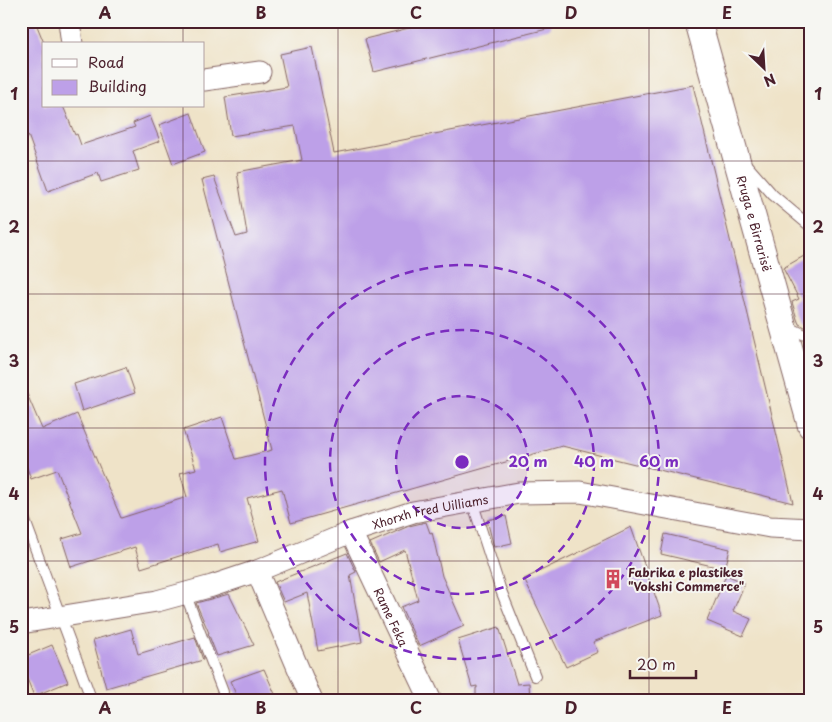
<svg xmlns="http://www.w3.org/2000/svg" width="832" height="722" viewBox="0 0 832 722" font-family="'Playpen Sans',sans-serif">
<rect width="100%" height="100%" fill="#f6f6f2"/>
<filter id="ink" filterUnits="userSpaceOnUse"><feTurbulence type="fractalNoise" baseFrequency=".02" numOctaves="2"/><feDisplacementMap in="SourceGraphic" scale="10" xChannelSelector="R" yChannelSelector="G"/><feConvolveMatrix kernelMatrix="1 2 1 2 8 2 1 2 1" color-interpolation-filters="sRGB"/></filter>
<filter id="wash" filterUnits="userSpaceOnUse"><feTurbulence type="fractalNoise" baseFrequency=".0096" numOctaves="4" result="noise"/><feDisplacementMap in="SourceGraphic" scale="20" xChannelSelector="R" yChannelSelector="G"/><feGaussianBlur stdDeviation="1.12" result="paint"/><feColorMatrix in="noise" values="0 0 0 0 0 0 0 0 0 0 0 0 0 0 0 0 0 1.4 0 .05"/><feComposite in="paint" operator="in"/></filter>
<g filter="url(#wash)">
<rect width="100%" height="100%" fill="#efe3c8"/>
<g id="blocks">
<g fill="#bda0e8">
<polygon points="21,21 35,21 44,43 44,106 63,106 75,135 77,134 81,145 135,127 133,123 150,116 160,141 133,151 139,170 101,182 98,173 48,191 28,135 21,137"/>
<polygon points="437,21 550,21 551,28 374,72 365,39"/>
<polygon points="312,47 334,153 693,85 793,503 562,446 291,523 282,489 247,498 259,541 220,552 218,544 141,568 135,547 71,567 62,539 82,533 57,470 31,479 21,451 21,380 42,429 77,414 121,518 187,497 180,473 196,469 183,430 222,417 236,459 272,450 202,180 214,177 236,237 247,234 237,172 302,160 295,126 231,136 225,97 287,87 280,54"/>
<polygon points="191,113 205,152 173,164 159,125"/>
<polygon points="804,256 811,269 811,330 799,324 797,319 792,302 799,299 783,268"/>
<polygon points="126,367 135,393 82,411 74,384"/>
<polygon points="506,516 512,543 494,547 487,520"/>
<polygon points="426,522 430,533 432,532 442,576 464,626 419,646 401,607 418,600 405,550 379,562 370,543 409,526"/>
<polygon points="631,527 662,615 593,642 598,652 566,667 524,579"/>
<polygon points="665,534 730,549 725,569 661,554"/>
<polygon points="347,553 356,572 350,575 362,642 318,651 307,593 284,602 275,582"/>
<polygon points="726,575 745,583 733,611 751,619 743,636 707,621"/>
<polygon points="229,594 254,645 217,656 208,633 209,633 196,603"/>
<polygon points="499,627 517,684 529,683 530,701 476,701 476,688 477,688 477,686 472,687 458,640"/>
<polygon points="131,629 138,654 195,637 203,660 106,688 93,640"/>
<polygon points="52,645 68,682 34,696 21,664 21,658"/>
<polygon points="264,669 278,701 239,701 230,681"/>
</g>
</g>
</g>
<g filter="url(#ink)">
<use href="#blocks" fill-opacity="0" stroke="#846462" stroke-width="1"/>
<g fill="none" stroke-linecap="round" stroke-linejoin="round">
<defs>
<g id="service">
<polyline points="745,163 773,195 811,227"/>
<polyline points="787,326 811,338"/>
<polyline points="472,501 500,588 535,676"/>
<polyline points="21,510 92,701"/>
<polyline points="185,593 223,692"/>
</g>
<g id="minor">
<polyline points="69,21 72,44"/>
<polyline points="204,80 260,72"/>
<path id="s1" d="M351,532L431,701"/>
<polyline points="257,571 312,701"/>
<path id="s2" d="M21,623L157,601L212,586L257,571L351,532L413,512L519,493L580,492L770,527L811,529"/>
</g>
<g id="tertiary">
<path id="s3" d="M698,21L811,426"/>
</g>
</defs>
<use href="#service" stroke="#846462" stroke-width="12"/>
<use href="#minor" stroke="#846462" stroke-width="23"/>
<use href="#tertiary" stroke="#846462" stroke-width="28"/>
<use href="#service" stroke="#fff" stroke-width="10"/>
<use href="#minor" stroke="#fff" stroke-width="21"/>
<use href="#tertiary" stroke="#fff" stroke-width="26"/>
</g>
</g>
<path fill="none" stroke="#4a1f2b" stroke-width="1" stroke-opacity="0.55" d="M183,21V44M338,21V701M494,21V701M649,21V701M183,106V701M21,161H811M21,294H811M21,428H811M21,561H811"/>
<circle cx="462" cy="462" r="66" fill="#7b2cbf" fill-opacity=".12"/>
<g fill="none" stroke="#7b2cbf" stroke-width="2.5" stroke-dasharray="9 6">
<circle cx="462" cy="462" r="66"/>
<circle cx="462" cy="462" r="132"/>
<circle cx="462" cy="462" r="197"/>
</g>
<defs>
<symbol id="building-bare" viewBox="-9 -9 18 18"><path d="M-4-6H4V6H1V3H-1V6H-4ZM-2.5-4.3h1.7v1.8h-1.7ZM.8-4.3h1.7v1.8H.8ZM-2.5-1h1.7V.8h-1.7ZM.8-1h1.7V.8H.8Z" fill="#d1495b" stroke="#f6f6f2" stroke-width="2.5" paint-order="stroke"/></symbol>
</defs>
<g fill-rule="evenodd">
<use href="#building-bare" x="599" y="565" width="28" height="28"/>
</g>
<g text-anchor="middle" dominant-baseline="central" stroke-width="4" stroke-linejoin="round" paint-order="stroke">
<g font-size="12" fill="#4a1f2b" stroke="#f6f6f2">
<text stroke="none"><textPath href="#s3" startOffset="210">Rruga e Birrarisë</textPath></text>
<text stroke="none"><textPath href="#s2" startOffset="426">Xhorxh Fred Uilliams</textPath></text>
<text stroke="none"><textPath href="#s1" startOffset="94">Rame Feka</textPath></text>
</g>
<g font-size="12" font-weight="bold" fill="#4a1f2b" stroke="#f6f6f2" text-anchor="start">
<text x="628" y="572">Fabrika e plastikes<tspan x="628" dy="14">"Vokshi Commerce"</tspan></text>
</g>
</g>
<circle cx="462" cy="462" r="8" fill="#7b2cbf" stroke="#f6f6f2" stroke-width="2.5"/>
<g font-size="15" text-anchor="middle" font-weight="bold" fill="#7b2cbf" stroke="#f6f6f2" stroke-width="4" stroke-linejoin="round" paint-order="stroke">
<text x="528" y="467">20 m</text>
<text x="594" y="467">40 m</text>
<text x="659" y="467">60 m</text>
</g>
<rect width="832" height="722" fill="none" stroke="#f6f6f2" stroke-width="55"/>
<rect x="42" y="42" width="162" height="65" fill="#f6f6f2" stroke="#b1a0a2"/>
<rect x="52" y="59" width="25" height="8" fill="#ffffff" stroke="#b1a0a2"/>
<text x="88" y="68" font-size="15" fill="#4a1f2b">Road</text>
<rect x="52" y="80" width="25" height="15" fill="#bda0e8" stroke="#b1a0a2"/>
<text x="88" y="92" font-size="15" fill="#4a1f2b">Building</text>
<g transform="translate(764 68) rotate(155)" stroke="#f6f6f2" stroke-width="4" paint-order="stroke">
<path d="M0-4L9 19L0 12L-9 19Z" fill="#4a1f2b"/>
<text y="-8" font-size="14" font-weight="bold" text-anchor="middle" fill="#4a1f2b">N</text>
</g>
<path d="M630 670v8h66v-8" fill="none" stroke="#4a1f2b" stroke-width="2.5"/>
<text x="637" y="670" font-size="15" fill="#4a1f2b" stroke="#f6f6f2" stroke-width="4" paint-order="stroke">20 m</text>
<rect x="28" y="28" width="776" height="666" fill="none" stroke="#4a1f2b" stroke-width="2"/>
<g font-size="16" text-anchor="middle" font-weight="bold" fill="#4a1f2b">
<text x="105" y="19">A</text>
<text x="261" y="19">B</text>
<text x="416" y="19">C</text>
<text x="571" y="19">D</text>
<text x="727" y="19">E</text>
<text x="14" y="100">1</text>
<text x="818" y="100">1</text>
<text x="14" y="233">2</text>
<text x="818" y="233">2</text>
<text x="14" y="367">3</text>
<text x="818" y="367">3</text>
<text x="14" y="500">4</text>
<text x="818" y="500">4</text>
<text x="14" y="633">5</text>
<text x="818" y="633">5</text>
<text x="105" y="714">A</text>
<text x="261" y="714">B</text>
<text x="416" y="714">C</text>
<text x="571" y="714">D</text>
<text x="727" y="714">E</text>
</g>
</svg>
